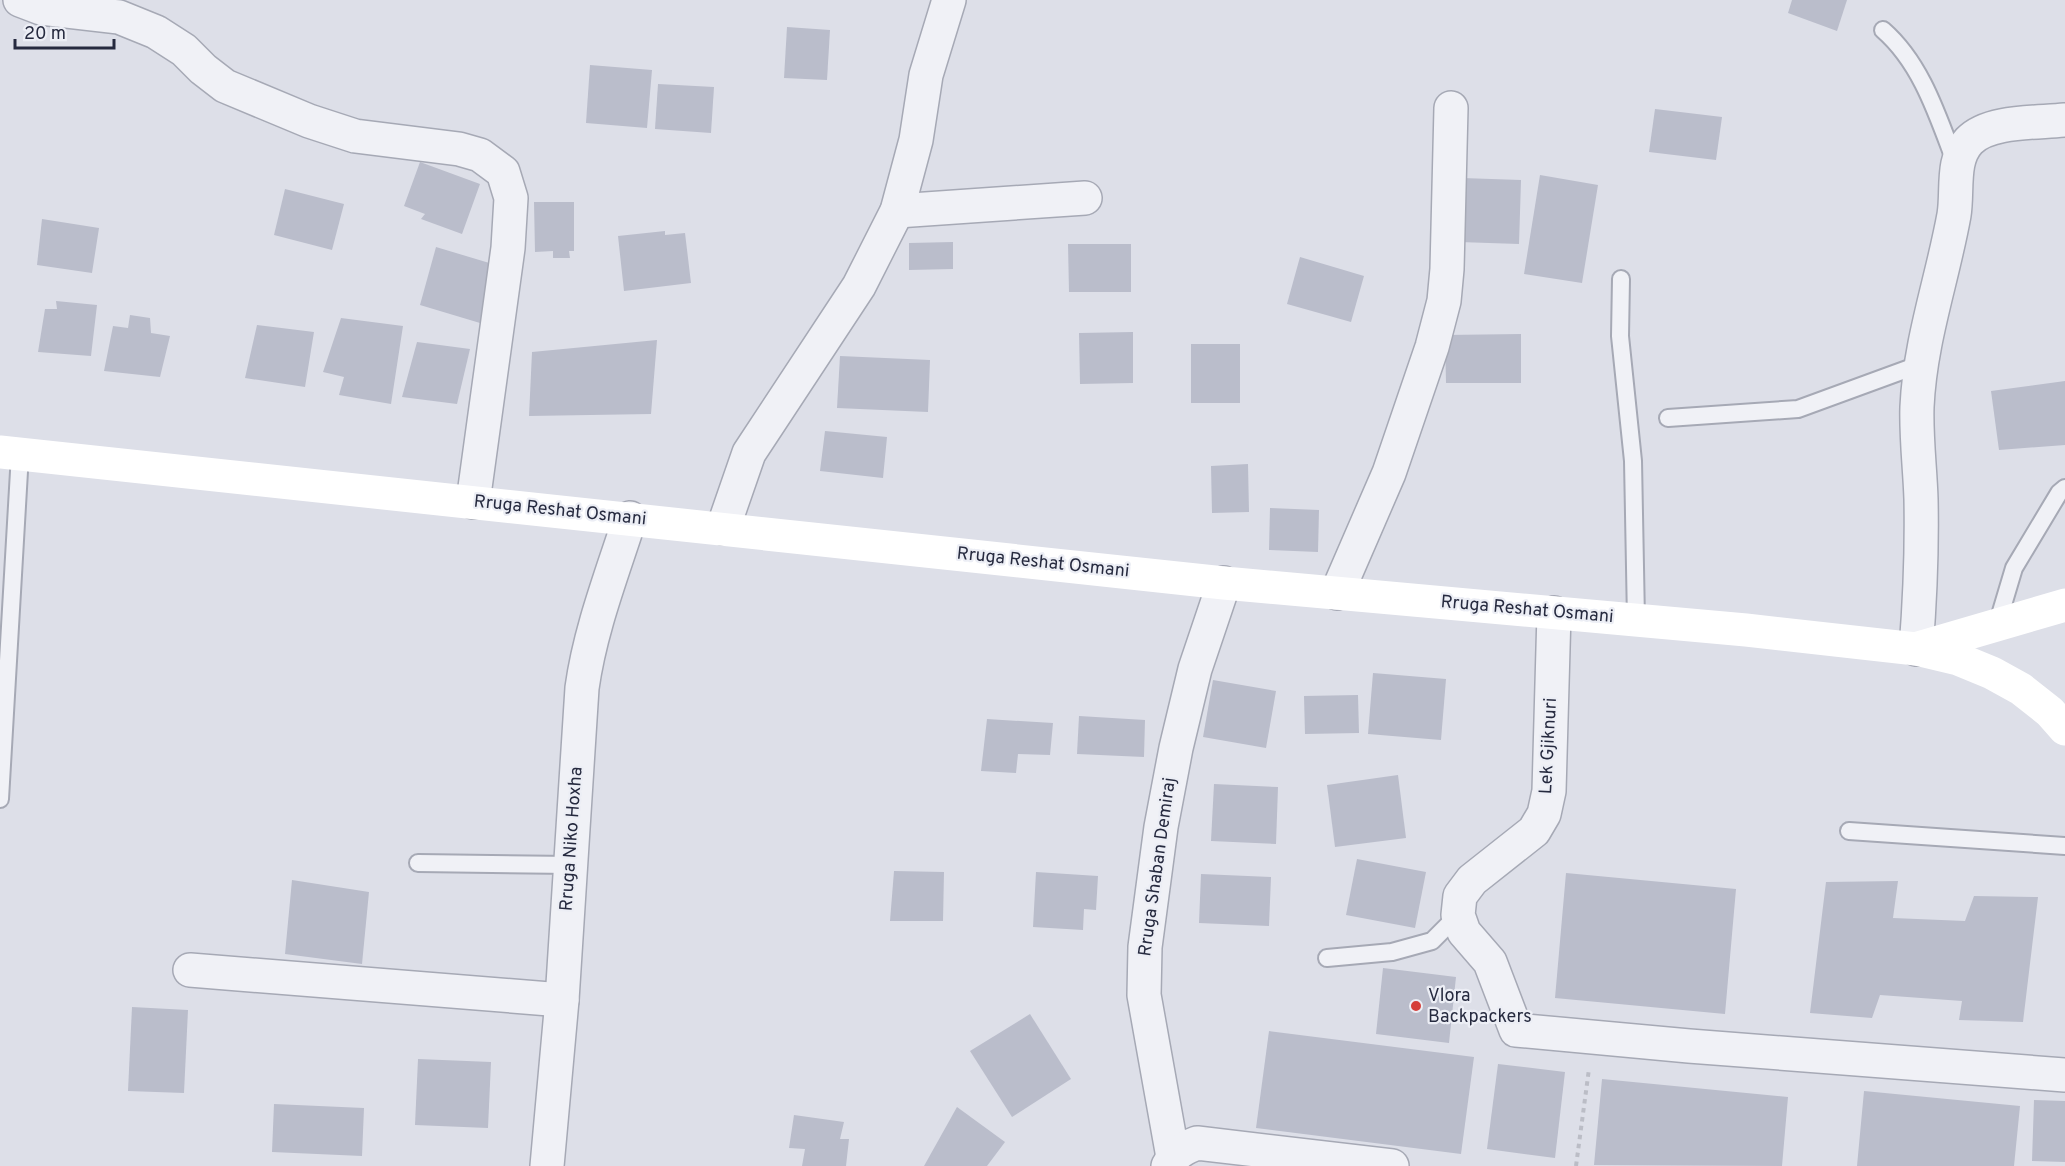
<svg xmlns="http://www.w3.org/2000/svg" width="2065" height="1166" viewBox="0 0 2065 1166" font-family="Overpass,sans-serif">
<rect width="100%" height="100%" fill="#dddfe8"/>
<g fill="#babdcb">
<polygon points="1792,0 1847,0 1837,31 1788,13"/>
<polygon points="787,27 830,30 827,80 784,78"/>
<polygon points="590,65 652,70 647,128 586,123"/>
<polygon points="658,84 714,87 711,133 655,129"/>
<polygon points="1655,109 1722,117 1716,160 1649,152"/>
<polygon points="420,162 480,184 462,234 421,219 425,214 404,206"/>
<polygon points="1540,175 1598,185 1582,283 1524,274"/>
<polygon points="1462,178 1521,180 1519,244 1459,242"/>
<polygon points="285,189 344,204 332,250 274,235"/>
<polygon points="534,202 574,202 574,251 569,251 570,258 553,258 553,251 535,252"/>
<polygon points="42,219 99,228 92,273 37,265"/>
<polygon points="665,231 665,235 685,233 691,283 624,291 618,236"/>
<polygon points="953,242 953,269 909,270 909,243"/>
<polygon points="1068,244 1131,244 1131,292 1069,292"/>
<polygon points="436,247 496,265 480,323 420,305"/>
<polygon points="1300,257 1364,276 1351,322 1287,304"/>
<polygon points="56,301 97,305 91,356 38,352 45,309 57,309"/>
<polygon points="130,315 150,318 151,333 170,336 160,377 104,371 113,326 128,328"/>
<polygon points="341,318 403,326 391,404 339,395 344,377 323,372"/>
<polygon points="257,325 314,332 305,387 245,378"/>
<polygon points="1133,332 1133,383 1080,384 1079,333"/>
<polygon points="1521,334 1521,383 1446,383 1445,335"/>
<polygon points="657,340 651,414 529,416 532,352"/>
<polygon points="417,342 470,349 457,404 402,397"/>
<rect x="1191" y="344" width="49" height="59"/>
<polygon points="840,356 930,360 928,412 837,408"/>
<polygon points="2065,381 2065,445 1999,450 1991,391"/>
<polygon points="825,431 887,437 883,478 820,471"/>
<polygon points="1248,464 1249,512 1212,513 1211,466"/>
<polygon points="1270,508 1319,510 1318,552 1269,550"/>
<polygon points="1373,673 1446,679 1441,740 1368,734"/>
<polygon points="1213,680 1276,691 1266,748 1203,737"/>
<polygon points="1358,695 1359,733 1305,734 1304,696"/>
<polygon points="1079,716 1145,720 1144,757 1077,754"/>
<polygon points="987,719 1053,723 1050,755 1018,754 1016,773 981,771"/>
<polygon points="1398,775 1406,838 1335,847 1327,785"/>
<polygon points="1214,784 1278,787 1276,844 1211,841"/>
<polygon points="1357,859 1426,872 1415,928 1346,915"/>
<polygon points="894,871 944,872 943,921 890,921"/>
<polygon points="1036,872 1098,876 1096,910 1084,909 1083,930 1033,927"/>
<polygon points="1566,873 1736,889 1725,1014 1555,998"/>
<polygon points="1201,874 1271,877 1269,926 1199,923"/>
<polygon points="292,880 369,892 362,964 285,954"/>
<polygon points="1898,881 1893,918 1965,921 1974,896 2038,897 2023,1022 1959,1020 1962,1001 1880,995 1872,1018 1810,1013 1826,882"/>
<polygon points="1383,968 1456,977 1449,1043 1376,1034"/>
<polygon points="132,1007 188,1010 184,1093 128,1091"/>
<polygon points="1030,1014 1071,1079 1012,1117 970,1051"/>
<polygon points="1269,1031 1474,1057 1461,1154 1256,1128"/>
<polygon points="418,1059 491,1062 488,1128 415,1125"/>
<polygon points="1498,1064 1565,1072 1555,1158 1487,1149"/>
<polygon points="1602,1079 1788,1097 1782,1166 1594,1165"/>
<polygon points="1864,1091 2020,1106 2014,1166 1857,1166"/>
<polygon points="2034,1100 2065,1101 2065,1162 2032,1161"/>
<polygon points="274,1104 364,1108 362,1156 272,1152"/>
<polygon points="957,1107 1005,1142 987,1166 924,1166"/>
<polygon points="794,1115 844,1122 840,1139 849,1139 846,1166 802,1166 805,1149 789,1148"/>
</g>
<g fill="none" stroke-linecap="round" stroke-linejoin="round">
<defs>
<g id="lane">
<path d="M1883,30C1922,64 1938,117 1956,164"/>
<polyline points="1621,279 1620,336 1633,461 1636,620"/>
<polyline points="1668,418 1798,409 1921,364"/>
<polyline points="1997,625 2014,568 2059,493 2065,488"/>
<polyline points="0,799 20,454"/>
<polyline points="1849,831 2065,846"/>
<polyline points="418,863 571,865"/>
<polyline points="1327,958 1392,952 1432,941 1458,915"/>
</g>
<g id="street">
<polyline points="20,0 41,8 119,17 156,32 184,50 203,69 225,86 309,121 355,136 459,149 480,155 503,172 511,198 508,248 473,502"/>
<polyline points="897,211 1085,198"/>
<polyline points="723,528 749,453 859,286 897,211 916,140 926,75 949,0"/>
<polyline points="1337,593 1389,473 1432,347 1444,301 1447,269 1451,108"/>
<polyline points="1554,613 1549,791 1544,814 1534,831 1472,880 1460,896 1458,915 1464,932 1490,962 1516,1030 1689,1046 2065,1075"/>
<path d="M1916,649C1920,599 1922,549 1921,499C1920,468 1916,438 1917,407C1920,340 1942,281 1954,215C1958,191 1951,160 1969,141C1989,120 2037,123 2065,120"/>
<polyline points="190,970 562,1000"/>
<polyline points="1173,1157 1144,995 1145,947 1161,827 1176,748 1195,669 1224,583"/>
<path d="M547,1166L562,1000L582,688C590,630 612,574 630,518"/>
<path d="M1168,1166C1175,1153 1184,1148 1197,1143L1392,1166"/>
</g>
</defs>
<use href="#lane" stroke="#a6a9b5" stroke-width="20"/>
<use href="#street" stroke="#a6a9b5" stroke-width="36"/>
<polyline stroke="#bbbdc6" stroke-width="4" stroke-dasharray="4.5 4.5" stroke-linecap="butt" points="1576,1166 1589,1069"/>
<use href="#lane" stroke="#f0f1f6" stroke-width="16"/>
<use href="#street" stroke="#f0f1f6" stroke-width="33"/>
<g stroke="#fff" stroke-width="33">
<polyline points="0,452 1224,583 1746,630 1916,649 1958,659 1992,673 2021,689 2050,712 2065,729"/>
<polyline points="1918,648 2065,605"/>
</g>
</g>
<circle fill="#d53e39" stroke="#eceef5" stroke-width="2" cx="1416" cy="1006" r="6"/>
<g text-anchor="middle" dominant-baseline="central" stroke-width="4.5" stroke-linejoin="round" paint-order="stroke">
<g font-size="18" fill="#262a3f" stroke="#eceef5">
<text transform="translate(560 511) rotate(6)">Rruga Reshat Osmani</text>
<text transform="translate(1043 563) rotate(6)">Rruga Reshat Osmani</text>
<text transform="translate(1527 610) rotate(5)">Rruga Reshat Osmani</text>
<text transform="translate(1549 746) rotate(-87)">Lek Gjiknuri</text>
<text transform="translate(572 839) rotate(-86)">Rruga Niko Hoxha</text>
<text transform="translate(1158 867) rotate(-82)">Rruga Shaban Demiraj</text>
</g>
<g font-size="18" fill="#262a3f" stroke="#eceef5" text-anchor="start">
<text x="1428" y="996">Vlora<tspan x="1428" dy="21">Backpackers</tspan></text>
</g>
</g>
<path d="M15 39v9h99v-9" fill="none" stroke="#262a3f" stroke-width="3"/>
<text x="24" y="39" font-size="18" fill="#262a3f" stroke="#eceef5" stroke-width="4.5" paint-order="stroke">20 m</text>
</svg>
